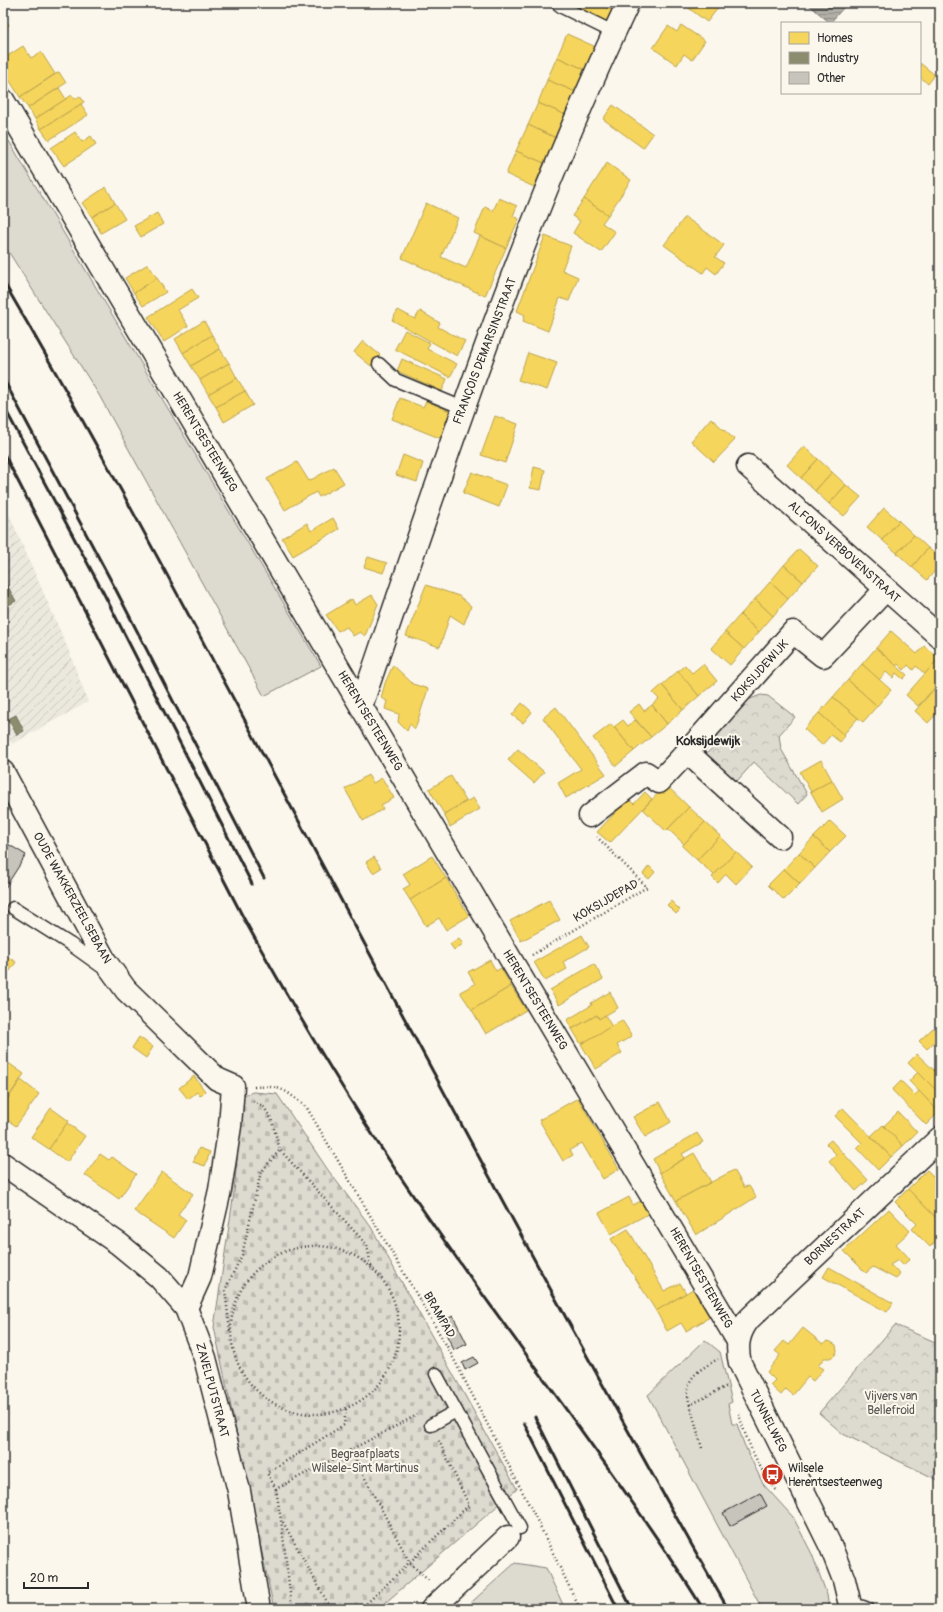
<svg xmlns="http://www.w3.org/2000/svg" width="943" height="1612" viewBox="0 0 943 1612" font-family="Pangolin,sans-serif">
<defs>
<pattern id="industrial-furrows" width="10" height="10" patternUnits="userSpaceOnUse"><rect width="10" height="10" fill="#ebe8de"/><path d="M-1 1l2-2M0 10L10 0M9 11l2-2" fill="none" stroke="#cac7bf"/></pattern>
<pattern id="cemetery-stones" width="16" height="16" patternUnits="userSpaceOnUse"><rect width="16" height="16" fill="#dddad0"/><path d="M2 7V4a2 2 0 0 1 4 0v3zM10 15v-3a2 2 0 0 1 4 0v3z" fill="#bebbb3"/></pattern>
<pattern id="park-crowns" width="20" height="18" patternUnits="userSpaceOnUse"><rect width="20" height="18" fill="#dddad0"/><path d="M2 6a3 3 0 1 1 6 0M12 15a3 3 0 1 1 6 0" fill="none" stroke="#bebbb3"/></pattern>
<pattern id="water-rules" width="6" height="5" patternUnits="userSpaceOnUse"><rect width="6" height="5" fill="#b1afa7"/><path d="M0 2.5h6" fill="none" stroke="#908f88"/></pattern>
</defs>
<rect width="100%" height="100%" fill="#fbf7ec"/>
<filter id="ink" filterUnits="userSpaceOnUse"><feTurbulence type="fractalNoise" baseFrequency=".025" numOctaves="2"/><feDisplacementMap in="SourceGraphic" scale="8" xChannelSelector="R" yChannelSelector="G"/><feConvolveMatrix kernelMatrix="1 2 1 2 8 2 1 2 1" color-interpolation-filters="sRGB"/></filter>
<g filter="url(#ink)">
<polygon fill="url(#industrial-furrows)" points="3,511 9,514 69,651 88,702 12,744 3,728"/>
<g fill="#dddad0" stroke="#84827e">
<polygon points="9,141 321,666 264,696 99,395 3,243 3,144"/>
<polygon points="705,1340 720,1352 732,1402 728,1404 732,1424 737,1424 744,1444 763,1484 793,1517 812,1554 827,1595 829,1609 762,1609 648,1395"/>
<polygon points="515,1563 546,1568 565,1609 464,1609"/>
</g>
<polygon fill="url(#cemetery-stones)" stroke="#84827e" points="253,1092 277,1094 328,1170 371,1227 517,1489 378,1609 274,1609 214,1327 234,1192 243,1095"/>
<g fill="url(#park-crowns)" stroke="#84827e">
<polygon points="761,695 768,696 795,717 779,735 781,749 807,794 798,804 754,762 737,781 706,754 717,744 710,736 739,703"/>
<polygon points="895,1325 940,1344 940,1481 843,1434 819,1413"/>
</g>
<polygon fill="url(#water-rules)" stroke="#7b7a75" points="807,3 839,3 844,7 830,23"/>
<g fill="#f6d55c" stroke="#b9a24d">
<polygon points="585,3 596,3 613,11 607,23 581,10"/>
<polygon points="596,3 616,3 613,11"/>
<polygon points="682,3 722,3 707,22"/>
<polygon points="3,16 9,25 3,29"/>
<polygon points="681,25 705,41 692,60 684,54 677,65 653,48 668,26 677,32"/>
<polygon points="567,34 596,47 586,70 557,57"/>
<polygon points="23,46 31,58 41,52 55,74 20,97 3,70 3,59"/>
<polygon points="557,57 586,70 576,92 547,80"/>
<polygon points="920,63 935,75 928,84 920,77"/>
<polygon points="59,72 66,83 28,108 20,97"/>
<polygon points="547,80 576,92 566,115 538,103"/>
<polygon points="59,88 66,99 35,119 28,108"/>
<polygon points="72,95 75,99 80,96 84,102 41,129 35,119"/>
<polygon points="538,103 566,115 556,138 528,125"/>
<polygon points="81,104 88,115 49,140 41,129"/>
<polygon points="613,105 653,134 643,148 603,119"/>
<polygon points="528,125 556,138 544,163 516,151"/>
<polygon points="75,132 82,142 91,136 96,144 64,166 51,148"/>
<polygon points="516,151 544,163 534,187 506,174"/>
<polygon points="607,163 631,180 608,215 584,199"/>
<polygon points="106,187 115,203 92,217 82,203"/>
<polygon points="499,198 517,206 513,216 519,219 506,248 474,233 485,207 493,211"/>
<polygon points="584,199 608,215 602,223 615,232 601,252 573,233 580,221 572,216"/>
<polygon points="115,203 125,219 101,233 92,217"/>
<polygon points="426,203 458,218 441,257 466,268 480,236 506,248 485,296 402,258"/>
<polygon points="157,213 163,224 141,237 134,226"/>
<polygon points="685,217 724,245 715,257 724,263 716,274 707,267 703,273 664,245"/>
<polygon points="545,236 571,246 562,270 578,277 569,301 560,298 548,331 523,321 525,315 517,311"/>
<polygon points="148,264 157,278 134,293 125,278"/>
<polygon points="157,278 166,292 143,306 134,293"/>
<polygon points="192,289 198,298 178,310 188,326 164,342 148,317"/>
<polygon points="398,310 415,319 420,311 440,323 438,327 465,341 457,356 392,320"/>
<polygon points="204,321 212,335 183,353 175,339"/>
<polygon points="405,330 430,343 427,349 457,364 450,377 395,349"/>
<polygon points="212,335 220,349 191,366 183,353"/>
<polygon points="363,341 380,355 371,366 354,352"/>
<polygon points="220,349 229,363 200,380 191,366"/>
<polygon points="528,353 557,363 547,390 518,380"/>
<polygon points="402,359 447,379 442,391 397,371"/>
<polygon points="229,363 237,378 208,394 200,380"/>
<polygon points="237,378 245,391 216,407 208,394"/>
<polygon points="245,391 253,405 224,422 216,407"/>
<polygon points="400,398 423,407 426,401 452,412 442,439 392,419"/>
<polygon points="495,416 518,424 505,463 481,455"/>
<polygon points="711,418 735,440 714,462 691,441"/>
<polygon points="804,446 818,459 801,478 787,465"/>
<polygon points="403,455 423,463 417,482 396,475"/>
<polygon points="818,459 832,472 815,491 801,478"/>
<polygon points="297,462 309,481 334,467 344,483 319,497 316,492 285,510 267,479"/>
<polygon points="534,467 545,470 541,490 530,488"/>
<polygon points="472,472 507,485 499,507 463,493"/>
<polygon points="832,472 846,485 829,504 815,491"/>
<polygon points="846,485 861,497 844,516 829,504"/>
<polygon points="884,508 899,521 882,540 867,527"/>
<polygon points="333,518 339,529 293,556 282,538 307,523 311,531"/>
<polygon points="899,521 914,535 897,553 882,540"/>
<polygon points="914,535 928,548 912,567 897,553"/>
<polygon points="928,548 940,558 940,565 927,580 912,567"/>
<polygon points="799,549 818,566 803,582 784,565"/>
<polygon points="368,557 387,563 383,573 364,567"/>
<polygon points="784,565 803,582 788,599 770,582"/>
<polygon points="770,582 788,599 773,616 755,599"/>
<polygon points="426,585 459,596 471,606 464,624 450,615 440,647 406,636"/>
<polygon points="372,595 378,604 365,636 360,632 353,636 347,627 338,631 326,615 352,599 355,605"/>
<polygon points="755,599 773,616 759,632 740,615"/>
<polygon points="740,615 759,632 744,649 725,632"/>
<polygon points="891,631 917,654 924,646 939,658 925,674 916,666 913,670 908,665 904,670 898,664 896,666 876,648"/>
<polygon points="725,632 744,649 730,665 711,648"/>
<polygon points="876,648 907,675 903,679 896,673 893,678 886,672 879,680 862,664"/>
<polygon points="939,658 940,659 940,682 918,706 906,695"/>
<polygon points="703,664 717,681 699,696 678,671 685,665 692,673"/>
<polygon points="862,664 891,690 877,706 848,680"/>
<polygon points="393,665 413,684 428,689 415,729 410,724 407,731 398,722 399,714 385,709 387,701 381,698 385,683"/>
<polygon points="678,671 699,696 683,710 662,685"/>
<polygon points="848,680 877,706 863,722 833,697"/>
<polygon points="940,682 940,710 928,723 915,711"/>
<polygon points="662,685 683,710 667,724 652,705 659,699 653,693"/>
<polygon points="833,697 858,718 843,735 819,713"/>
<polygon points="522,703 532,712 523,723 512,715"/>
<polygon points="639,704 644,711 652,705 667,724 651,737 629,712"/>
<polygon points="556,707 606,774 566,798 558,783 581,769 543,718"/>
<polygon points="819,713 845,736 840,742 831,735 822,745 804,729"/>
<polygon points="623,720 628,726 635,720 651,737 634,751 614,727"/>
<polygon points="611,724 634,751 616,766 593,738"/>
<polygon points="518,749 544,772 534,783 508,760"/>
<polygon points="821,760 832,780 811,792 800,772"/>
<polygon points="368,775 373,783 382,778 394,798 381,805 383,809 363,821 345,789"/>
<polygon points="451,776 466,801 444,814 429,789"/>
<polygon points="832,780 843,799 822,812 811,792"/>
<polygon points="666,785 689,807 666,831 643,809"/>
<polygon points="645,792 652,799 610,843 597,832 628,799 634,804"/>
<polygon points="473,798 480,809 450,827 444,814"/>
<polygon points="689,807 705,822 684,844 668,829"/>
<polygon points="830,821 846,836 830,852 814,837"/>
<polygon points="705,822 720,836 697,860 682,846"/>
<polygon points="720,836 736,852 714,875 697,860"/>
<polygon points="814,837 830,852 815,868 799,853"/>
<polygon points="736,852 752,867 736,884 726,874 718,883 712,877"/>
<polygon points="799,853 815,868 800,884 784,869"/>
<polygon points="432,856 446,878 410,900 403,889 410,885 403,874"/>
<polygon points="374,857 381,868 373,873 366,862"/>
<polygon points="649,866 655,872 649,879 643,874"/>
<polygon points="784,869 800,884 784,900 768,885"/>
<polygon points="446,878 469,916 446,930 439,918 426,926 410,900"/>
<polygon points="549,900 560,920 521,941 510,921"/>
<polygon points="671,901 680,910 676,914 667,905"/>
<polygon points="582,935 589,947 563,962 567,969 545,981 534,962"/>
<polygon points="459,938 463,944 454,950 450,944"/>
<polygon points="5,955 16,962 10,971 3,967 3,958"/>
<polygon points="490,960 496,971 501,968 511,986 472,1010 460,992 475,984 468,972"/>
<polygon points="594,964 603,979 559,1005 550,990"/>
<polygon points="511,986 526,1010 486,1034 472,1010"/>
<polygon points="610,992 618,1008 599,1019 597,1015 572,1029 567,1020 592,1005 591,1003"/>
<polygon points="597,1015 599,1019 605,1015 612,1027 581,1044 572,1029"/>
<polygon points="622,1020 632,1036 617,1045 622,1053 596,1069 581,1044"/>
<polygon points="933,1028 940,1035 940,1037 927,1049 919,1041"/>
<polygon points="139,1037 153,1047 146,1058 132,1048"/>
<polygon points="917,1054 940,1076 940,1094 908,1063"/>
<polygon points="7,1062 24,1074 3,1105 3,1067"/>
<polygon points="940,1063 940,1076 934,1070"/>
<polygon points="918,1072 940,1094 939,1112 909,1081"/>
<polygon points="194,1076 205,1091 200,1096 197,1092 188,1099 179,1088"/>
<polygon points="21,1080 39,1094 16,1126 3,1117 3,1105"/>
<polygon points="901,1081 915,1095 919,1091 939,1112 926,1125 892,1090"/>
<polygon points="578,1098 619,1169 603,1179 582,1143 570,1150 573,1155 563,1161 539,1120"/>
<polygon points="660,1102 671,1122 645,1137 633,1117"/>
<polygon points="51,1108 69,1121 49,1149 31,1137"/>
<polygon points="843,1108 891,1157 878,1170 857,1148 862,1143 835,1116"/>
<polygon points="898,1112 917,1132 903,1146 884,1126"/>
<polygon points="67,1123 85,1136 67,1162 49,1149"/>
<polygon points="883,1125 903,1146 891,1157 871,1136"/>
<polygon points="697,1133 703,1142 682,1154 685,1158 660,1173 653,1159"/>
<polygon points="831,1140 868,1180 856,1191 829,1161 836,1154 826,1144"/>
<polygon points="199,1148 210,1152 205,1166 193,1162"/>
<polygon points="694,1153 711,1182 676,1201 660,1173"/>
<polygon points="100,1154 109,1160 112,1157 136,1174 119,1199 85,1175"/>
<polygon points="734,1170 744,1187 749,1186 756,1197 696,1235 676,1201"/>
<polygon points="927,1170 940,1183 940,1210 935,1217 908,1189"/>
<polygon points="162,1172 193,1194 178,1214 186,1220 174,1238 134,1211"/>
<polygon points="908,1189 940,1222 940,1236 930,1247 912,1229 917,1224 895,1202"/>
<polygon points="629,1197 633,1205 641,1201 648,1214 611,1234 599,1213"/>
<polygon points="889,1209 910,1231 896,1244 910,1259 903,1265 898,1260 890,1265 900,1273 896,1279 873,1267 866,1273 844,1251"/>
<polygon points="628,1229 664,1291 680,1283 686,1293 656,1311 611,1239"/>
<polygon points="829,1267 893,1303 887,1312 823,1277"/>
<polygon points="693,1289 710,1317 686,1331 681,1323 667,1331 656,1311"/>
<polygon points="803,1328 823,1344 827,1341 831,1342 836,1345 837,1351 835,1355 830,1358 824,1358 818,1366 823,1369 813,1381 808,1377 793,1395 786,1389 781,1395 770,1385 775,1380 767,1372 780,1355 775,1351 784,1341 789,1345"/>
</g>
<g fill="#8c8c6e" stroke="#6f6f5a">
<polygon points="7,585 16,601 3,608 3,587"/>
<polygon points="16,715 24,731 17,735 8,719"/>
</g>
<g fill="#c7c4bc" stroke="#2b2b2b">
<polygon points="3,841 26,855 3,891"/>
<polygon points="453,1316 467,1344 454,1350 440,1322"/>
<polygon points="474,1357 478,1363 465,1370 462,1363"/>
<polygon points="760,1493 767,1506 730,1526 723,1513"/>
</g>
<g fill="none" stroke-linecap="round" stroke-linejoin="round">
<defs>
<g id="service">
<polyline points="557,3 562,7 615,33"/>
<polyline points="379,364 396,380 463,408"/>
<polyline points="13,908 70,944 105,969"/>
<polyline points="436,1374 520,1528"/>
<polyline points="431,1425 456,1411"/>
<polyline points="850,1605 863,1607 868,1609"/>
</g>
<g id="minor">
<polyline points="3,100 514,965 738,1341"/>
<polyline points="748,466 940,637"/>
<path d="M361,706C442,469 520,230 628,3"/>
<polyline points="687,752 793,632 823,656 886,589"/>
<polyline points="3,772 105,961 126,990 164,1027 217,1079 233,1086 230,1126 220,1190 200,1277 186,1308"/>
<polyline points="590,816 646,773 659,782 687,752 780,837"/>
<polyline points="3,1164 119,1244 159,1277 186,1308 205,1358 239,1491 259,1609"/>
<polyline points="432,1609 508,1537"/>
<path d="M851,1609L844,1580L831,1547L740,1363C736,1346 738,1333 749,1319L940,1138"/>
</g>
</defs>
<use href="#service" stroke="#2b2b2b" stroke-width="15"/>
<use href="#minor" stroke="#2b2b2b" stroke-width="25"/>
<g stroke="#2b2b2b" stroke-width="2.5" stroke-dasharray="1 3" stroke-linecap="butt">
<polyline points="532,955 647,887 597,837"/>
<path d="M254,1087C283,1085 286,1091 307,1108L448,1348L536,1518L580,1609"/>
<polyline points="253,1101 263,1106 271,1118 280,1150 367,1245 371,1266"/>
<circle cx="315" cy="1330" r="84"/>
<polyline points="230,1331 225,1290 242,1255 261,1172 280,1150"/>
<path d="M690,1405C682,1379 697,1371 718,1359"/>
<path d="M739,1414C746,1440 759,1470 777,1491"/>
<polyline points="702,1448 690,1405 727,1386"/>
<polyline points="350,1450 410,1563 430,1582"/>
<polyline points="276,1489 267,1473 344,1425 346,1408"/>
<polyline points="283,1522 331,1609"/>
<polyline points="292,1609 281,1520 276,1489 417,1415"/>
<polyline points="361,1609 469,1505 438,1439"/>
</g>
<use href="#service" stroke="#fbf7ec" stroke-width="12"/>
<use href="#minor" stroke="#fbf7ec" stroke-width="22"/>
<g stroke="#2b2b2b" stroke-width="3">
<path d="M3,281C103,452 195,627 288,801C433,1071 576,1342 728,1609"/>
<polyline points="3,378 115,588 264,878"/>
<polyline points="3,405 104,594 252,884"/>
<path d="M3,452L243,917C301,1022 363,1125 432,1223C500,1321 573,1416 641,1515C662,1546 684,1577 703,1609"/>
<polyline points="535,1417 632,1609"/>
<polyline points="524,1423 618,1609"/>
</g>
</g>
</g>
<defs>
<symbol id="bus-disc" viewBox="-11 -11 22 22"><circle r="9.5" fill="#c8321e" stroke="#fbf7ec"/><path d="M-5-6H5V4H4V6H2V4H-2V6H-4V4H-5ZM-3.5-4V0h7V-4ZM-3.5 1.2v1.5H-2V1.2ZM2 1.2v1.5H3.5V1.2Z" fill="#fff"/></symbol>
</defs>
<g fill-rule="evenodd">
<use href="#bus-disc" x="760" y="1462" width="25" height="25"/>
</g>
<g text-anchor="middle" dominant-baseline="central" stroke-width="4" stroke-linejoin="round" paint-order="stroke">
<g font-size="12" fill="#2b2b2b" stroke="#fbf7ec">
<text transform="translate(485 351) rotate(-69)">FRANÇOIS DEMARSINSTRAAT</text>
<text transform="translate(205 442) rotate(59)">HERENTSESTEENWEG</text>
<text transform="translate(844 552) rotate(42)">ALFONS VERBOVENSTRAAT</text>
<text transform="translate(760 671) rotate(-48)">KOKSIJDEWIJK</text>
<text transform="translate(370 721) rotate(59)">HERENTSESTEENWEG</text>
<text transform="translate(72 898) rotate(61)">OUDE WAKKERZEELSEBAAN</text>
<text transform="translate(606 901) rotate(-30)">KOKSIJDEPAD</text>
<text transform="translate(535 1000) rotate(59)">HERENTSESTEENWEG</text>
<text transform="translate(835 1237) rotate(-43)">BORNESTRAAT</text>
<text transform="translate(701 1278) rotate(60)">HERENTSESTEENWEG</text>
<text transform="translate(439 1315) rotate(60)">BRAMPAD</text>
<text transform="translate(212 1390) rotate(75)">ZAVELPUTSTRAAT</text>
<text transform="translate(768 1421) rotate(63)">TUNNELWEG</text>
</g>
<g font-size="12" fill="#585754" stroke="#fbf7ec">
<text x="891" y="1396">Vijvers van<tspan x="891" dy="14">Bellefroid</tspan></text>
<text x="365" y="1454">Begraafplaats<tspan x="365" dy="14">Wilsele-Sint Martinus</tspan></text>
</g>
<g font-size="12" fill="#2b2b2b" stroke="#fbf7ec" text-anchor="start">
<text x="788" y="1468">Wilsele<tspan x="788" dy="14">Herentsesteenweg</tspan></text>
</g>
<g font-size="13" font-weight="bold" fill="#2b2b2b" stroke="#fbf7ec">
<text x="708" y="741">Koksijdewijk</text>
</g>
</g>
<rect width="943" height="1612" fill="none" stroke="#fbf7ec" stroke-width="16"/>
<rect x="8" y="8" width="927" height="1596" fill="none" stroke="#2b2b2b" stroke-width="1.5" filter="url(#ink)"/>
<rect x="781" y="22" width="140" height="72" fill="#fbf7ec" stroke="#a8a59f"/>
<rect x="789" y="32" width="20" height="12" fill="#f6d55c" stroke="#a8a59f"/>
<text x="817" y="42" font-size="12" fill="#2b2b2b">Homes</text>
<rect x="789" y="52" width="20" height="12" fill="#8c8c6e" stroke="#a8a59f"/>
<text x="817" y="62" font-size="12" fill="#2b2b2b">Industry</text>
<rect x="789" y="72" width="20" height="12" fill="#c7c4bc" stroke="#a8a59f"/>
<text x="817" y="82" font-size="12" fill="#2b2b2b">Other</text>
<path d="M24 1582v6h64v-6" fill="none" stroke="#2b2b2b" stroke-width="2"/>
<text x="30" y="1582" font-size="12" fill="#2b2b2b" stroke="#fbf7ec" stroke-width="3" paint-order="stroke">20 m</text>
</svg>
